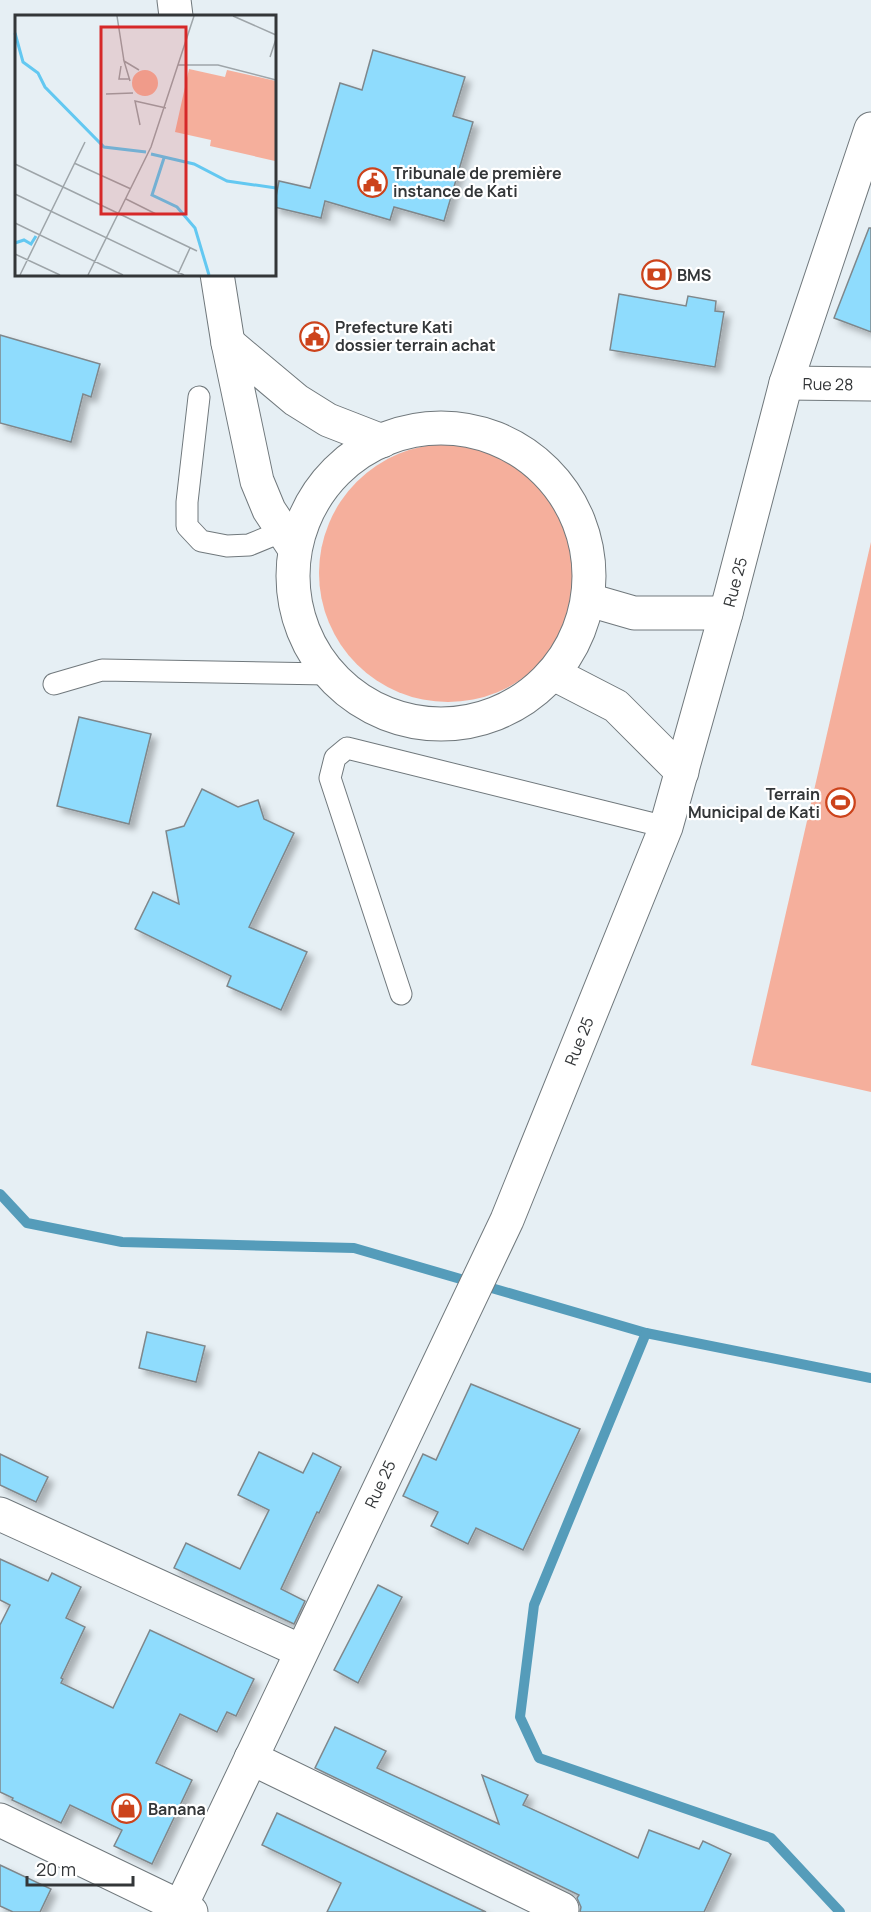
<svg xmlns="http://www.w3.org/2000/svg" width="871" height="1912" viewBox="0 0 871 1912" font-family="Manrope,sans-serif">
<defs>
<filter id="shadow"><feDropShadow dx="5.5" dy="5.5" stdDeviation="3" flood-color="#0004"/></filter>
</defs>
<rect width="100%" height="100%" fill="#e6eff4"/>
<g fill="#f5af9c">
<circle cx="448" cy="573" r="129"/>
<polygon points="871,542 871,1092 751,1065"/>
</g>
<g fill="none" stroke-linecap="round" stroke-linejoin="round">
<g stroke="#559cba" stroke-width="10">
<polyline points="0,1194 27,1223 122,1242 354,1248 646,1333 871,1378"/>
<polyline points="646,1333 534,1605 520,1717 539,1758 771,1838 840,1912"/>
</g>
</g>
<g fill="#8fdcfd" stroke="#7f878b" stroke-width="1.5" filter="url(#shadow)">
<polygon points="373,50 465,77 453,116 473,122 444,221 394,207 390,220 325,201 321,218 274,207 279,181 310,188 340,83 362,90"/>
<polygon points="869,228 871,228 871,332 834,318"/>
<polygon points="619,294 686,306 688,296 716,301 715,311 724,312 715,367 610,350"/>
<polygon points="0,335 100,364 91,397 83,394 71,442 0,423"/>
<polygon points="79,717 151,734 129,824 57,806"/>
<polygon points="202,789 238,807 258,800 264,819 294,833 249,927 307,952 281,1010 227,986 231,976 135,929 153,892 179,904 166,831 184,826"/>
<polygon points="147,1332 205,1346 196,1382 139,1368"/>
<polygon points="471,1384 580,1429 523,1550 476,1528 468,1544 431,1526 438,1512 403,1496 423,1454 436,1460"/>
<polygon points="259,1452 303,1473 313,1453 341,1467 319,1513 317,1512 281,1589 305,1601 294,1624 174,1568 186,1543 240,1569 269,1510 238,1495"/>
<polygon points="0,1454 48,1477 36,1502 0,1485"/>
<polygon points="0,1559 48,1581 52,1573 81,1587 66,1618 85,1627 61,1678 63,1679 61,1683 113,1708 150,1630 254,1679 236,1716 227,1712 217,1732 180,1714 156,1763 192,1780 152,1864 114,1846 122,1830 70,1805 61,1823 12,1800 13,1798 0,1792 0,1625 10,1605 0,1600"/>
<polygon points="378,1585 402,1597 358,1683 334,1670"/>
<polygon points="335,1727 386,1751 377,1768 499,1824 482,1775 528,1795 523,1805 638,1858 649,1830 699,1849 703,1841 731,1854 704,1912 580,1912 581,1907 577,1898 579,1895 315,1768"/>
<polygon points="277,1813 486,1912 327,1912 341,1883 262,1845"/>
<polygon points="0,1865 51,1889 40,1912 13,1912 0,1906"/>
</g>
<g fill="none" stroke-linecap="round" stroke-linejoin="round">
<defs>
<g id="lane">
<polyline points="199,397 187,502 187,526 201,541 227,546 249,545 283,531"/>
<polyline points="54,684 102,670 328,674"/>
<polyline points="401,994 330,778 335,758 347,748 666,827"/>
</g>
<g id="street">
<polyline points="174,0 176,16"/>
<polyline points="217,274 228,343"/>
<polyline points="786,383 871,384"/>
<circle cx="441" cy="576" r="148"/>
<polyline points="294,548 269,510 257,481 228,343 296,400 328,420 382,441"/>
<polyline points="589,600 634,613 726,613"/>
<polyline points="554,674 616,706 682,772"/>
<polyline points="0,1514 301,1651"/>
<polyline points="251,1758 562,1909"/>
<polyline points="0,1820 191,1912"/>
</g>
<polyline id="secondary" points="178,1912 507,1220 666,827 726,613 786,383 871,129"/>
</defs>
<use href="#lane" stroke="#70787c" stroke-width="23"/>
<use href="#street" stroke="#70787c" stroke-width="35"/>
<use href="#secondary" stroke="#70787c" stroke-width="35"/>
<use href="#lane" stroke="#fff" stroke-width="21"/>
<use href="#street" stroke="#fff" stroke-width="33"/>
<use href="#secondary" stroke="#fff" stroke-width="33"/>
</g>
<defs>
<symbol id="civic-ring" viewBox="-11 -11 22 22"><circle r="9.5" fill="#fff" stroke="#cc431b" stroke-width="1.5"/><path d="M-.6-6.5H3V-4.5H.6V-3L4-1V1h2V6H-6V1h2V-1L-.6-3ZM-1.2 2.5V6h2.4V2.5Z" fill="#cc431b"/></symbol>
<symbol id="bank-ring" viewBox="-11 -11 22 22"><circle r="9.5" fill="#fff" stroke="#cc431b" stroke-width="1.5"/><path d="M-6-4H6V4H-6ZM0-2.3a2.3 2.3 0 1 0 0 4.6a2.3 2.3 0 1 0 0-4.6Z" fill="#cc431b"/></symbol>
<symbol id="stadium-ring" viewBox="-11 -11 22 22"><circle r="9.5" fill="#fff" stroke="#cc431b" stroke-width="1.5"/><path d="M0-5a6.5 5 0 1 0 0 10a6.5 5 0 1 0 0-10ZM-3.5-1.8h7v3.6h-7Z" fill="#cc431b"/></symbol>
<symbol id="shop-ring" viewBox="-11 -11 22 22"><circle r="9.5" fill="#fff" stroke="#cc431b" stroke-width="1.5"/><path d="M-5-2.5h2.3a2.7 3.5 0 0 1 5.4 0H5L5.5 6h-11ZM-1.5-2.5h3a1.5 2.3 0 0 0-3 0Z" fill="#cc431b"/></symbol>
</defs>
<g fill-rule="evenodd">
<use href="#civic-ring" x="356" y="166" width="33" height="33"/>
<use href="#bank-ring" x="640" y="258" width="33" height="33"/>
<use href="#civic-ring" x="298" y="320" width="33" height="33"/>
<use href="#stadium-ring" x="824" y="786" width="33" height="33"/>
<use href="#shop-ring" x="110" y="1792" width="33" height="33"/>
</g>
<g text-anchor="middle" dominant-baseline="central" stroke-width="4.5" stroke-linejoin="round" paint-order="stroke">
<g font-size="16" font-weight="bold" fill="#333638" stroke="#fff" text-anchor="start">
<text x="393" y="173">Tribunale de première<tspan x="393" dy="18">instance de Kati</tspan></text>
<text x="677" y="275">BMS</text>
<text x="335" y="327">Prefecture Kati<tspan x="335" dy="18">dossier terrain achat</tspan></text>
<text x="820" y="794" text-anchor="end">Terrain<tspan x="820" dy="18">Municipal de Kati</tspan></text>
<text x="148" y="1809">Banana</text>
</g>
<g font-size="16" fill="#333638" stroke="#fff">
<text transform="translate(828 384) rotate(1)">Rue 28</text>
<text transform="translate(735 582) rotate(-75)">Rue 25</text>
<text transform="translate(579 1041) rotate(-68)">Rue 25</text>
<text transform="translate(380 1484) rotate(-65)">Rue 25</text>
</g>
</g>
<g transform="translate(15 15)">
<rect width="261" height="261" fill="#e6eff4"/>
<path d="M174,54L210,62L212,55L261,66L260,146L195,131L196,125L160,117ZM117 68a13 13 0 1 1 26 0a13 13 0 1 1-26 0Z" fill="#f5af9c"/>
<path fill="none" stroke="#63c8f1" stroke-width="3" d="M0,18L8,47L23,58L30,72L89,132L131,137M136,139L179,149L212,166L261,173M149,143L137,180L162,192L180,213L194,260M0,228L9,225L16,229L21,221"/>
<path fill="none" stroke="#9ea5a9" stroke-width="1.5" d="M102,1L109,46M218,1L261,20M255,42L261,24M163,50H203L261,65M106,51L104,64H114M115,66L109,46L124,55M91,79L118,78M125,110L120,86L151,93M59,148L116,174M0,149L182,236M0,179L169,260M111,184L141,199M0,208L108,260M0,239L45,260M163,259L175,233M5,260L70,127M73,260L136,132L179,1"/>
<path fill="#d62828" fill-opacity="0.15" stroke="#d62828" stroke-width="3" d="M86,12H171V199H86Z"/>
<rect width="261" height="261" fill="none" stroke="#333638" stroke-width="3"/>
</g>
<path d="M27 1876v9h106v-9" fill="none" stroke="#333638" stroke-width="3"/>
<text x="36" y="1876" font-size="18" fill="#333638" stroke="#ffffff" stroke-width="4.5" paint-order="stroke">20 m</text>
</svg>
